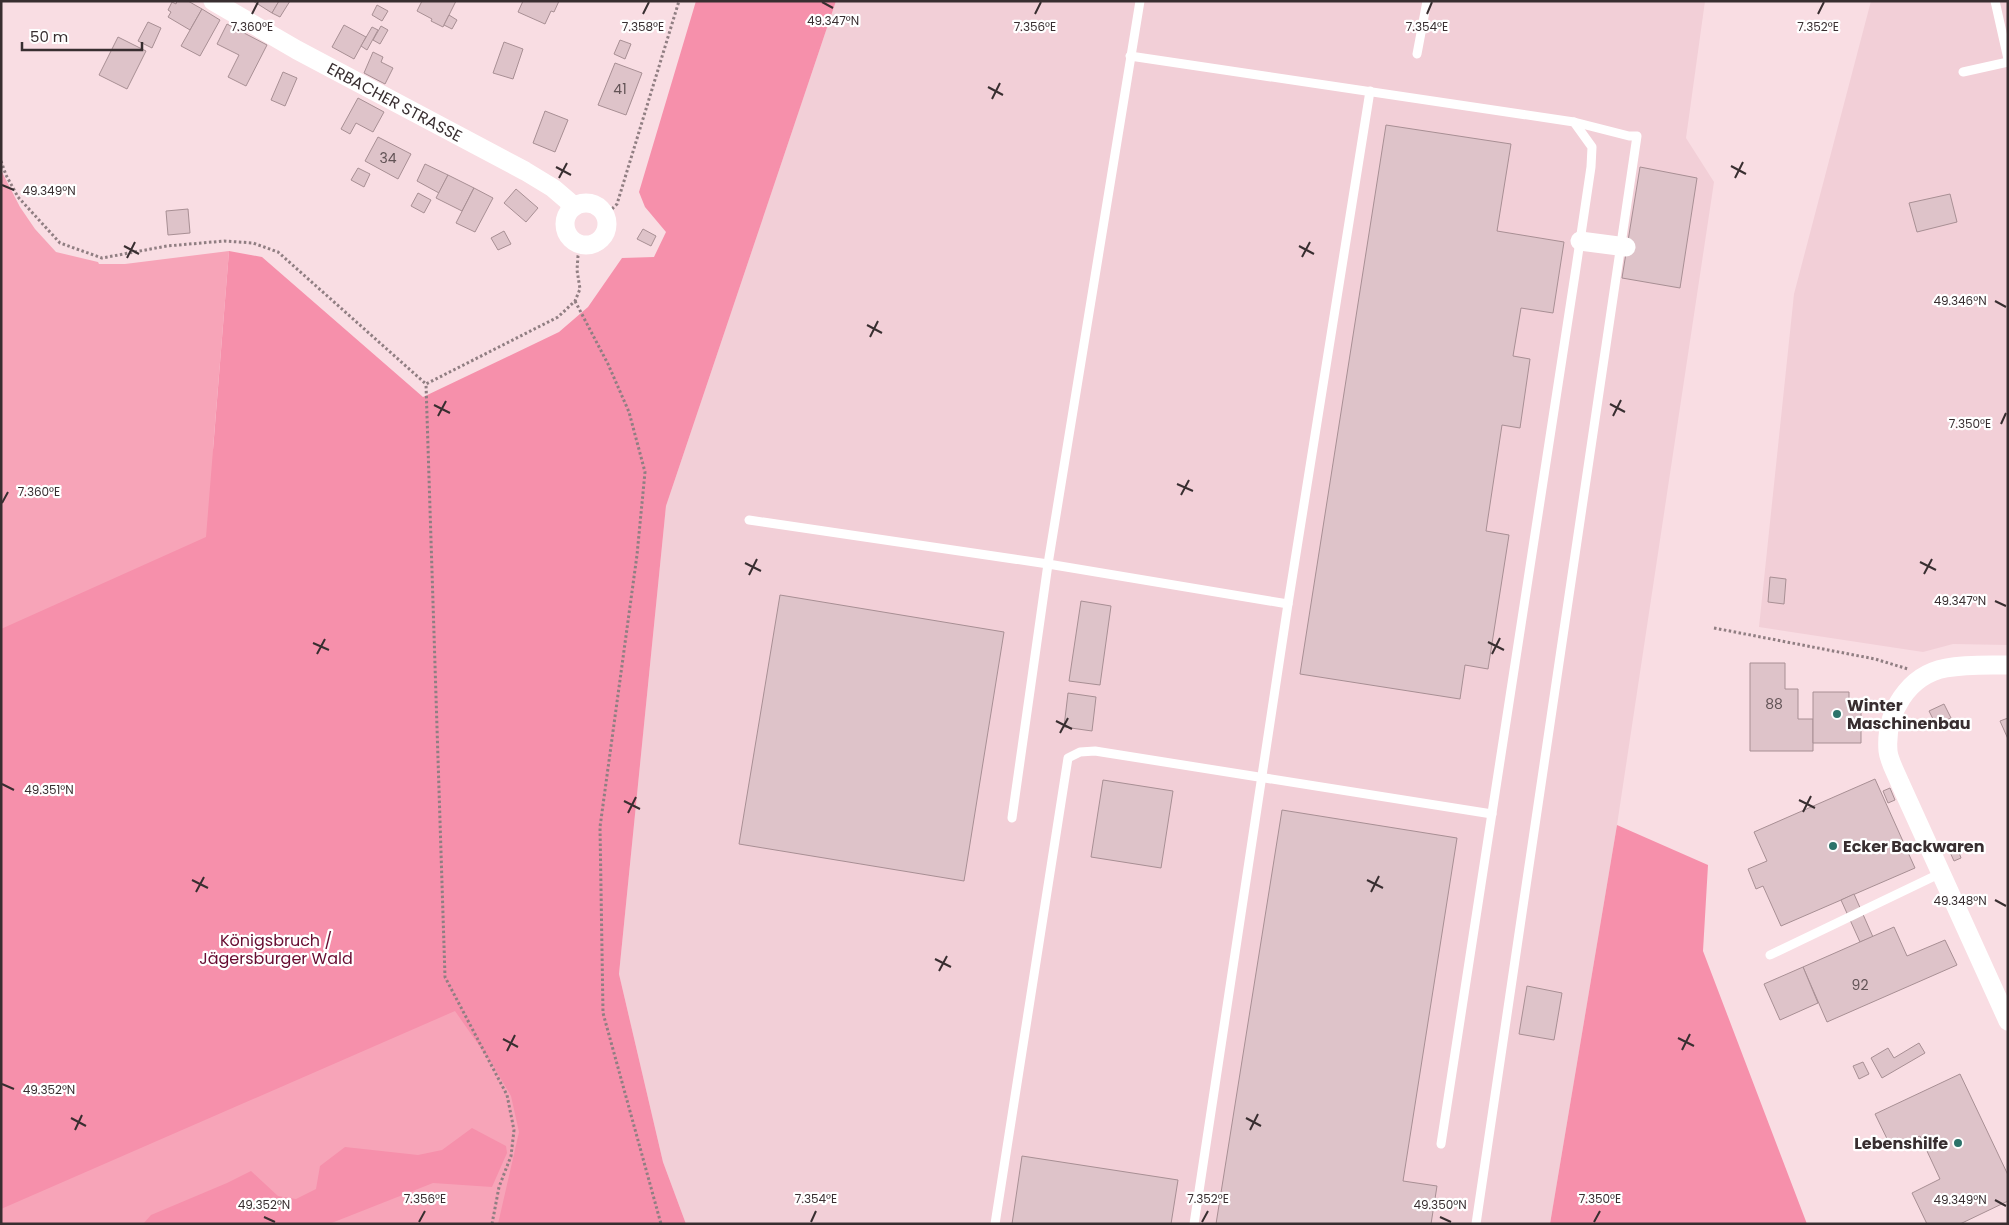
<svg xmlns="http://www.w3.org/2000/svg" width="2009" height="1225" viewBox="0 0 2009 1225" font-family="Poppins,sans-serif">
<rect width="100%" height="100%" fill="#f9dde3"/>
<g fill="#f2cfd7">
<polygon points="836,1 1705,1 1686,138 1714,182 1617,825 1550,1224 686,1224 663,1162 619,974 666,506"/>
<polygon points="1871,1 2008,1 2008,645 1953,644 1923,652 1759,627 1794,294"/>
</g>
<polygon fill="#f7a4b8" points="1,170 20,207 35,229 56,252 98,262 99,264 125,264 229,251 213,449 617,1224 1,1224"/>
<g fill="#f690ab">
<polygon points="696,1 836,1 666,506 619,974 663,1162 686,1224 498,1224 519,1132 511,1096 492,1064 455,1011 1,1209 1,629 206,537 229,251 262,257 423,397 559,332 588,307 622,258 654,257 666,232 645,207 639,192"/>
<polygon points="1617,825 1708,865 1703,951 1807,1224 1550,1224"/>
<polygon points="472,1128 506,1146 507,1153 492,1187 433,1183 329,1224 143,1224 151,1215 227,1183 251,1171 278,1196 296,1199 316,1189 320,1166 345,1147 418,1155 442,1150"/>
</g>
<g fill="#dec3c9" stroke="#a88f94">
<polygon points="177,1 188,1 202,9 190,30 168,17 171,12 168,10 172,2 176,4"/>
<polygon points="253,1 279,1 272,13"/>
<polygon points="279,1 290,1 280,17 272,13"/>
<polygon points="422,1 456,1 443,27 431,21 432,19 417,11"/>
<polygon points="523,1 559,1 554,12 551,11 545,24 518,12"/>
<polygon points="377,5 388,11 382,21 372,15"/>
<polygon points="202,9 220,20 200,56 181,46"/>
<polygon points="449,15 457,20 452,29 444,25"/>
<polygon points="148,22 161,28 152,48 138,41"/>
<polygon points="227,24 267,45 246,86 228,77 239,55 217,44"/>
<polygon points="344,25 366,37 354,59 332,47"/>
<polygon points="381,26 388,30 380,44 373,40"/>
<polygon points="372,27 378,30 367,50 361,46"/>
<polygon points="118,37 146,51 127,89 99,75"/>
<polygon points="620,40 631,44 625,59 614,54"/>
<polygon points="504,42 523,49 513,79 493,73"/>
<polygon points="373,52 383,57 381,62 393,68 385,84 364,73"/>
<polygon points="615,63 642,73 626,115 598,105"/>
<polygon points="283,72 297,78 285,106 271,100"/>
<polygon points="358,98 384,112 373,132 356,123 350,134 341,129"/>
<polygon points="545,111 568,120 555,152 533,143"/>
<polygon points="1386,125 1511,144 1497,231 1564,242 1553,313 1521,308 1513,356 1530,359 1520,428 1502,425 1486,531 1509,535 1488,669 1465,665 1460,699 1300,674"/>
<polygon points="378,137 411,154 398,179 365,161"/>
<polygon points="425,164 448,175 439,193 417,181"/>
<polygon points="1640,167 1697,178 1680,288 1622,278"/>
<polygon points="358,168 370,174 364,187 351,180"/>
<polygon points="448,175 474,188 462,211 436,198"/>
<polygon points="474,188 493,198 475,232 456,223"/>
<polygon points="516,189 538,208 526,222 504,203"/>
<polygon points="418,193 431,200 424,213 411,206"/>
<polygon points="1950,194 1957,222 1917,232 1909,203"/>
<polygon points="188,209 190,233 168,235 166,211"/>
<polygon points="643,229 656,236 651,246 637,239"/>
<polygon points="504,231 511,244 498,250 491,238"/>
<polygon points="1770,577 1786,579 1784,604 1768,602"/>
<polygon points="780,595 1004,632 964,881 739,844"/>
<polygon points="1081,601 1111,606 1100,685 1069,681"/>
<polygon points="1750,663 1785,663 1785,689 1798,689 1798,719 1813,719 1813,751 1750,751"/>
<polygon points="1813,692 1849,692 1849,709 1861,709 1861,743 1813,743"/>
<polygon points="1068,693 1096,697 1092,731 1064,727"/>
<polygon points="1944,704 1951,718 1936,725 1929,711"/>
<polygon points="2008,718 2008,739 2000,721"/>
<polygon points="1875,779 1915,868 1781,926 1763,886 1756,889 1748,869 1767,861 1754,832"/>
<polygon points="1103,780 1173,791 1161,868 1091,857"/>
<polygon points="1890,788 1895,800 1888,803 1883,791"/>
<polygon points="1282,810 1457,838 1403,1181 1437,1186 1431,1224 1216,1224"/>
<polygon points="1957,847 1961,858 1954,861 1949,850"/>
<polygon points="1854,894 1873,937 1860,942 1841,900"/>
<polygon points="1894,927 1907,956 1945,940 1957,965 1827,1022 1803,967"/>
<polygon points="1803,967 1818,1003 1780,1020 1764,984"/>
<polygon points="1527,986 1562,993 1554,1040 1519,1034"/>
<polygon points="1919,1043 1925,1053 1882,1078 1871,1058 1888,1048 1894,1058"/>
<polygon points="1863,1062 1869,1074 1859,1079 1853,1066"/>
<polygon points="1960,1074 2008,1175 2008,1201 1960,1224 1927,1224 1912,1193 1940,1179 1920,1136 1892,1149 1875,1114"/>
<polygon points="1022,1156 1178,1180 1171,1224 1012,1224"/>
</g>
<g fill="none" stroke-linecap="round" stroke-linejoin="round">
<g stroke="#907e82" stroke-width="3" stroke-dasharray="2.5 2.5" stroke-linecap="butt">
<polyline points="1,161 6,175 18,197 60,243 102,258 167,246 224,241 253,243 278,252 426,384"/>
<polyline points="605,216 617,204 679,1"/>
<polyline points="575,301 608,364 629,412 645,472 637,555 600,827 603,1013 661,1224"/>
<polyline points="1714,628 1875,659 1908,669"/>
<polyline points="492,1224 499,1187 511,1156 514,1130 507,1095 445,977 426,384 558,317 575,301 580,289 577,270 578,256 582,245"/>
</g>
<g stroke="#fff" stroke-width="9">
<polyline points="1995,1 2008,59"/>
<polyline points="1417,54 1427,1"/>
<polyline points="1130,56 1574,122 1592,147 1591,167 1576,268 1441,1144"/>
<polyline points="1963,72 2008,62"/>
<polyline points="749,520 1048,564 1288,604"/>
<polyline points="1012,818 1048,564 1140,1"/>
<polyline points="1770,955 1941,873"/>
<polyline points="995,1224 1068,758 1080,752 1095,751 1492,814"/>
<polyline points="1194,1224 1288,604 1370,91"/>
<polyline points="1476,1224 1637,136 1629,136 1574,122"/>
</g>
<g stroke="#fff" stroke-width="19">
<path id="s1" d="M213,1L297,50L525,171L553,188L574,206"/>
<circle cx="586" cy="224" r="21"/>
<polyline points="1580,241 1626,247"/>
<path d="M2008,665C1987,665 1967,664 1946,668C1908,675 1885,713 1888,751C1889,761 1896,773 1900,783L2008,1021"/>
</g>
</g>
<path fill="none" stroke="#382e30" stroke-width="2" d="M822,2L833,8M252,14L258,2M643,14L649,2M1035,14L1041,2M1427,14L1432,2M1818,14L1824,2M988,87L1003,95M992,99L1000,83M1731,166L1746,174M556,167L571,175M559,178L567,163M1735,178L1743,162M2,185L14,190M124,246L139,254M1299,246L1314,254M1302,257L1310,242M127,258L135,242M1995,301L2006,307M867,325L882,333M870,337L878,321M1610,404L1625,412M434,405L450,413M438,416L446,401M1613,416L1621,400M2001,424L2006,413M1177,484L1193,491M1181,495L1189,480M2,503L8,492M1920,562L1936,570M745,563L761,571M1924,574L1932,559M749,575L757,559M1995,601L2006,606M1488,642L1504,650M313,643L329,650M317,654L325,639M1492,654L1500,638M1056,721L1072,729M1060,733L1068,718M2,784L14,790M1799,800L1815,808M624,801L640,809M1803,812L1811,796M628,813L636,797M192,880L208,888M1367,880L1383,888M196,892L204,877M1371,892L1379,876M1995,900L2006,906M935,959L951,967M939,971L947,956M1678,1038L1694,1046M503,1039L518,1047M1682,1050L1690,1034M507,1051L515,1035M2,1084L14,1089M71,1118L86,1126M1246,1118L1261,1126M75,1130L82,1115M1250,1130L1258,1114M1995,1200L2006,1206M264,1217L275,1222M1440,1217L1451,1222M419,1222L425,1211M811,1222L816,1211M1202,1222L1208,1211M1594,1222L1600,1211"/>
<g fill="#2c736a" stroke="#fff" stroke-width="2">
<circle cx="1837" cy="714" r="5"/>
<circle cx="1833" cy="846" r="5"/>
<circle cx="1958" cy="1143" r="5"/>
</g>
<g text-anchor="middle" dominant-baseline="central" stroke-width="4.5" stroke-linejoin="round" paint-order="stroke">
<g font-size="14" fill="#625356">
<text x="620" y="89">41</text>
<text x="388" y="158">34</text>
<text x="1774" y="704">88</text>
<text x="1860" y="985">92</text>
</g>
<g font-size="16" fill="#382e30" stroke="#fff">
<text stroke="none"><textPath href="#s1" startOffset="208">ERBACHER STRASSE</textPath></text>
</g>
<g font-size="16" font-weight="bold" fill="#382e30" stroke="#fff" text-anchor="start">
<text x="1847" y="705">Winter<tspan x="1847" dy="18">Maschinenbau</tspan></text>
<text x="1843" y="846">Ecker Backwaren</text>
<text x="1948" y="1143" text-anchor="end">Lebenshilfe</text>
</g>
<g font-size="16" fill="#670c31" stroke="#fff">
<text x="276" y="940">Königsbruch /<tspan x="276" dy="18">Jägersburger Wald</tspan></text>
</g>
</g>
<g font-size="12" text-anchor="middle" fill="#382e30" stroke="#fff" stroke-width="4.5" stroke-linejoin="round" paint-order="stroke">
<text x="833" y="25">49.347°N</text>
<text x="252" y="31">7.360°E</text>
<text x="643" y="31">7.358°E</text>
<text x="1035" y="31">7.356°E</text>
<text x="1427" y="31">7.354°E</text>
<text x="1818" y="31">7.352°E</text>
<text x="49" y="195">49.349°N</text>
<text x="1960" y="305">49.346°N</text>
<text x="1970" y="428">7.350°E</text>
<text x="39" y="496">7.360°E</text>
<text x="1960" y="605">49.347°N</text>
<text x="49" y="794">49.351°N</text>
<text x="1960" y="905">49.348°N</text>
<text x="49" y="1094">49.352°N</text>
<text x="425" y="1203">7.356°E</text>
<text x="816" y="1203">7.354°E</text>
<text x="1208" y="1203">7.352°E</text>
<text x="1600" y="1203">7.350°E</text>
<text x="1960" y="1204">49.349°N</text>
<text x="264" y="1209">49.352°N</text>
<text x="1440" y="1209">49.350°N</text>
</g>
<rect width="2009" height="1225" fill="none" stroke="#382e30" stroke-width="5"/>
<path d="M22 42v8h120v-8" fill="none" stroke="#382e30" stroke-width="2.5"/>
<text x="30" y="42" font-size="15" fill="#382e30" stroke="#ffffff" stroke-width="4" paint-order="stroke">50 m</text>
</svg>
